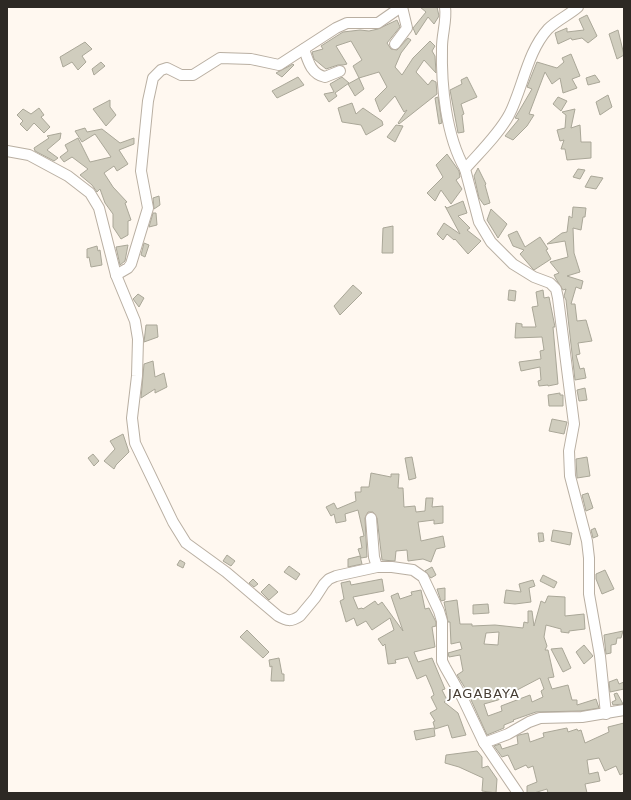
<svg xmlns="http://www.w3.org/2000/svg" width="631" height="800" viewBox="0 0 631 800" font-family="'DejaVu Sans',sans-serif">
<rect width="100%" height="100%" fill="#fff8f0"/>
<g fill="#d0cdbe" stroke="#aaa798" fill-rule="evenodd">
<polygon points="420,7 437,7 439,16 434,24 428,17 416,35 413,28 426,12"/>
<polygon points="587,15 597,36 588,43 582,38 572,40 571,38 558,44 555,33 567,28 567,32 584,30 579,19"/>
<polygon points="397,20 400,27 387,43 391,49 397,50 408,38 411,40 401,53 395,67 402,75 413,58 430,41 435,46 432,51 435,56 436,73 424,60 416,72 428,85 432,80 436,82 437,94 399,124 398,123 407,110 404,112 395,96 380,112 375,99 387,87 379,72 359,78 353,66 362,60 351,41 336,46 347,64 343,65 338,65 326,69 314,59 312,52 323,49 321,46 343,32 360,30 369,31 378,29"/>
<polygon points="618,30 624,55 617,59 609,34"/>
<polygon points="85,42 92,49 82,56 86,62 78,70 72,62 63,67 60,57"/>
<polygon points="571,54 580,76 572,79 577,88 563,93 560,78 552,84 545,72 529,114 534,115 527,126 513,140 505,136 519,119 515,118 532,89 527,87 537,62 557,68 564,62 562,58"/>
<polygon points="101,62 105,66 94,75 92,69"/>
<polygon points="293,64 294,65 282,77 276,73"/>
<polygon points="595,75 600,82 588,85 586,78"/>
<polygon points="298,77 304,85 277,98 272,91"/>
<polygon points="342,77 349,83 335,93 337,96 329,102 324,94 334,92 330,84"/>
<polygon points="467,77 477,97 461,104 464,114 462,115 464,132 458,133 450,90 462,84 461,80"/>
<polygon points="359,78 364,89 355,96 348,84"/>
<polygon points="608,95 612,107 600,115 596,102"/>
<polygon points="438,97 442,123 439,124 435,98"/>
<polygon points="558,97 567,101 561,111 553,104"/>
<polygon points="110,100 110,107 116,115 106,126 93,109"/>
<polygon points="352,103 356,114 363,108 382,121 383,125 366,135 361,125 342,122 338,108"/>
<polygon points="39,108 44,115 41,117 50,127 44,133 34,123 27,131 20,124 23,121 17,115 23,109 31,114"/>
<polygon points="575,109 571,128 580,125 581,142 591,142 591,158 567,160 565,149 561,149 564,140 560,141 557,130 565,128 566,115 562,112"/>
<polygon points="396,125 403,126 395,142 387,137"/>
<polygon points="85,128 87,132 102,129 120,143 134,138 134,144 119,150 128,164 117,171 114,166 104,173 113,187 127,202 125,203 131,220 128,221 128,235 121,239 113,227 113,214 105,203 100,189 97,192 92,185 80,175 88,169 72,157 64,162 60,157 68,151 65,145 78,138 90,162 111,157 95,134 82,142 75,131"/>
<polygon points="61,133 60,139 47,150 58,158 54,161 35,151 34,148 49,138 47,136"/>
<polygon points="447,154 459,171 460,177 456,180 462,189 451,204 441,190 435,201 427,193 443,177 436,165"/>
<polygon points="478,168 486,184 485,185 490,203 484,205 479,198 474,176"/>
<polygon points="578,169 585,170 580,179 573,177"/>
<polygon points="591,176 603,178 596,189 585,187"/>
<polygon points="159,196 160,205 154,209 153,198"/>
<polygon points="463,201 467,213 458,216 470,228 467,230 481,241 468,254 455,239 454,240 447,234 443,240 437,234 444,223 460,234 445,206 447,208"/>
<polygon points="573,207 586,208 585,217 583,217 581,230 573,228 574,253 580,272 567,276 583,281 581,289 576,287 571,304 575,304 577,321 586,320 592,341 578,343 580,354 576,355 580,369 584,368 586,378 575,380 566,300 564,296 566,289 563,290 556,279 554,275 559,273 550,262 568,257 565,241 547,244 562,233 567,232 569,216 572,218"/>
<polygon points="491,209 507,224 498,238 487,220"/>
<polygon points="153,213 156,213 157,225 149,227"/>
<polygon points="393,226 393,253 382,253 383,228"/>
<polygon points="517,231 525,247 540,237 548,249 546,250 551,259 534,270 532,268 520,254 524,250 513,246 508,235"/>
<polygon points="144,243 149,245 145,257 141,255"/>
<polygon points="128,245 125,261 120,265 116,247"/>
<polygon points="97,246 98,251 100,250 102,265 91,267 89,257 87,258 87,249"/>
<polygon points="353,285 362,293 340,315 334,306"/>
<polygon points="509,290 516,291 515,301 508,300"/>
<polygon points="543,290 544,298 549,297 555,327 553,327 558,384 548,386 548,385 539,386 538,381 541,380 540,367 521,371 519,362 541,359 540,351 544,350 542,337 515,338 516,323 522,324 522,327 536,327 532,307 538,306 536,292"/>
<polygon points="138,294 144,298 139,307 133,299"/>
<polygon points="146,325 157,325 158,337 144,342"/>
<polygon points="153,361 155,377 164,373 167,387 155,393 155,389 141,398 144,364"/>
<polygon points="585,388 587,400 579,401 577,390"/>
<polygon points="560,393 560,395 563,395 563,406 549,406 548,395"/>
<polygon points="552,419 567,422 564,434 549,431"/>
<polygon points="123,434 129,452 116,465 114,469 104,461 115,449 110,441"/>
<polygon points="93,454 99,461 94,466 88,458"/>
<polygon points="412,457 416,478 409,480 405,458"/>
<polygon points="587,457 590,476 577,478 576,459"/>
<polygon points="371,473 391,477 391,474 399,474 398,488 403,488 404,507 415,506 416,512 425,511 426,498 433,498 432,507 443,506 443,523 434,524 434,520 418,522 421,541 443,536 445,547 436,549 431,562 423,559 408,561 407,550 396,551 395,561 382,560 377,518 373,512 368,512 365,518 367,557 361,558 358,549 362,548 360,537 364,536 358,510 345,514 346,521 336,523 334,514 331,516 326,507 334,503 337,509 356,501 355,492 361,492 361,487 369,487"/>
<polygon points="588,493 593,508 586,511 582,495"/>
<polygon points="595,528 598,536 593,538 591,530"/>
<polygon points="553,530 572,533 570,545 551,541"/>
<polygon points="538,533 543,533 544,541 539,542"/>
<polygon points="227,555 235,561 231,566 223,561"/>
<polygon points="360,556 362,564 348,567 348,559"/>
<polygon points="180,560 185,563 183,568 177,565"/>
<polygon points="289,566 300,574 296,580 284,572"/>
<polygon points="432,567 436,575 431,578 425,571"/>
<polygon points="605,570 614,589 602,594 596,579 596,574"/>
<polygon points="543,575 557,582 554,588 540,581"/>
<polygon points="253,579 258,584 254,587 249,583"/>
<polygon points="382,579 384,591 353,597 358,609 362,608 363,609 375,601 378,605 382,602 403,631 391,596 398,593 400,599 412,595 411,592 421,590 425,609 429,608 436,622 436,626 432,627 435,647 414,652 418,662 432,658 445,689 442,690 447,700 444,702 458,713 466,735 452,738 448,725 435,729 433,722 435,721 430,713 437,709 431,697 434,695 432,689 426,675 417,679 408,657 395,660 396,663 388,664 385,644 383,646 378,639 394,630 390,618 372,630 366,621 357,626 354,618 346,622 340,601 344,599 341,583 350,581 351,585"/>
<polygon points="533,580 535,586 529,588 531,602 515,604 504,603 506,590 521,592 519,584"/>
<polygon points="269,584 278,592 269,600 261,592"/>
<polygon points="445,588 445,600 441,601 437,589"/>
<path d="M548,596L565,597V616L584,614L585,629L569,631V633L561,632V629L546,625L544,637L547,646L545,650H548L554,677L548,678L552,689L568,685L572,700H577V705L596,699L599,708L581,711L536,712L513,720L514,721L504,725V728L487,735L467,691L457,675L463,671L460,655L449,657L448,653L462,649L460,642L451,644L450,622H448L444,602L457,600L460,624H472V626L495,625L523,628L524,622L528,623V611H532L534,626L541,601L545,603ZM499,632L498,645L484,644L486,633ZM540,678L544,689L541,691L543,697L532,702L530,695L501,706L502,711L488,716L484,704L498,700Z"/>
<polygon points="488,604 489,613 473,614 473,605"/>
<polygon points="247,630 269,652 263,658 240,637"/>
<polygon points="623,631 621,638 617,638 616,644 611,645 611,653 606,654 604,635"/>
<polygon points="584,645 593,656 584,664 576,652"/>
<polygon points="562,648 571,668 563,672 551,649"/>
<polygon points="279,658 282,674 284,674 284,681 271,681 272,666 270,667 269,660"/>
<polygon points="617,679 619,684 624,682 624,689 610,692 609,682"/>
<polygon points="617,693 623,704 613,705 612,702 616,700 614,694"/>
<polygon points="624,723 624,773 620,775 616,766 605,771 599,758 587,760 589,774 598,772 600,781 585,784 587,793 548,793 547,789 534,793 527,793 527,786 537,782 533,766 528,768 526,765 515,770 508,755 502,757 494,746 500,744 502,749 518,744 517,736 519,735 528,733 530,742 544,737 543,733 567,728 568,732 577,729 578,731 581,730 585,743 609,732 608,727"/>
<polygon points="434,728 435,736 416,740 414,731"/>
<polygon points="477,751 482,757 482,768 488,766 497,779 496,793 482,791 483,778 459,767 445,763 446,755"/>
</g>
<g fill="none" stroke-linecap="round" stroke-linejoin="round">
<defs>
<g id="minor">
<path d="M445,7C447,20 442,34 442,47C441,85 446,136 465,169"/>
<path d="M578,7C569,15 557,20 548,29C527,52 523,88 509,115C498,135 480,152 465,169L479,222L491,242L513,264L534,277L550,283L556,289L558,298L574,424L569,451L570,476L587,541L589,558V594L600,656L606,714"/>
<polyline points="395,44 407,28 402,7"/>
<path d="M304,49C308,61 311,74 325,77L340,71"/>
<path d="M7,151L29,155L68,176L90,193L99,208L116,275L135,321L138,339L137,376L132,418L135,443L173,522L186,543L226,572L278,616C287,621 291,622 300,616L315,598L324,584L329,579L336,576L377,567H392L413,570L423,577L439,611L442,621V661L445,667L462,697L484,743L518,793"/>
<polyline points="116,275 128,268 131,264 148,208 141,171 148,101 153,78 161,70 167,68 181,75 193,75 220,58 251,59 279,65 336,28 347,23 378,23 401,7"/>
<polyline points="371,518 374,557 377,567"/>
<polyline points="484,743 508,734 529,722 540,718 582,717 624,710"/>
</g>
</defs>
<use href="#minor" stroke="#b9afa2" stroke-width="12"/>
<use href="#minor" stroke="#fff" stroke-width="10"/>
</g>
<g text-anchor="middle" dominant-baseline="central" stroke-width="4" stroke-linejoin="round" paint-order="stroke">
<g font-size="13" letter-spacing="1" fill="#463d33" stroke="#fff">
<text x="484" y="693">JAGABAYA</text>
</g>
</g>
<rect width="631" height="800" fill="none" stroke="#2d2924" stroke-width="16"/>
</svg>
